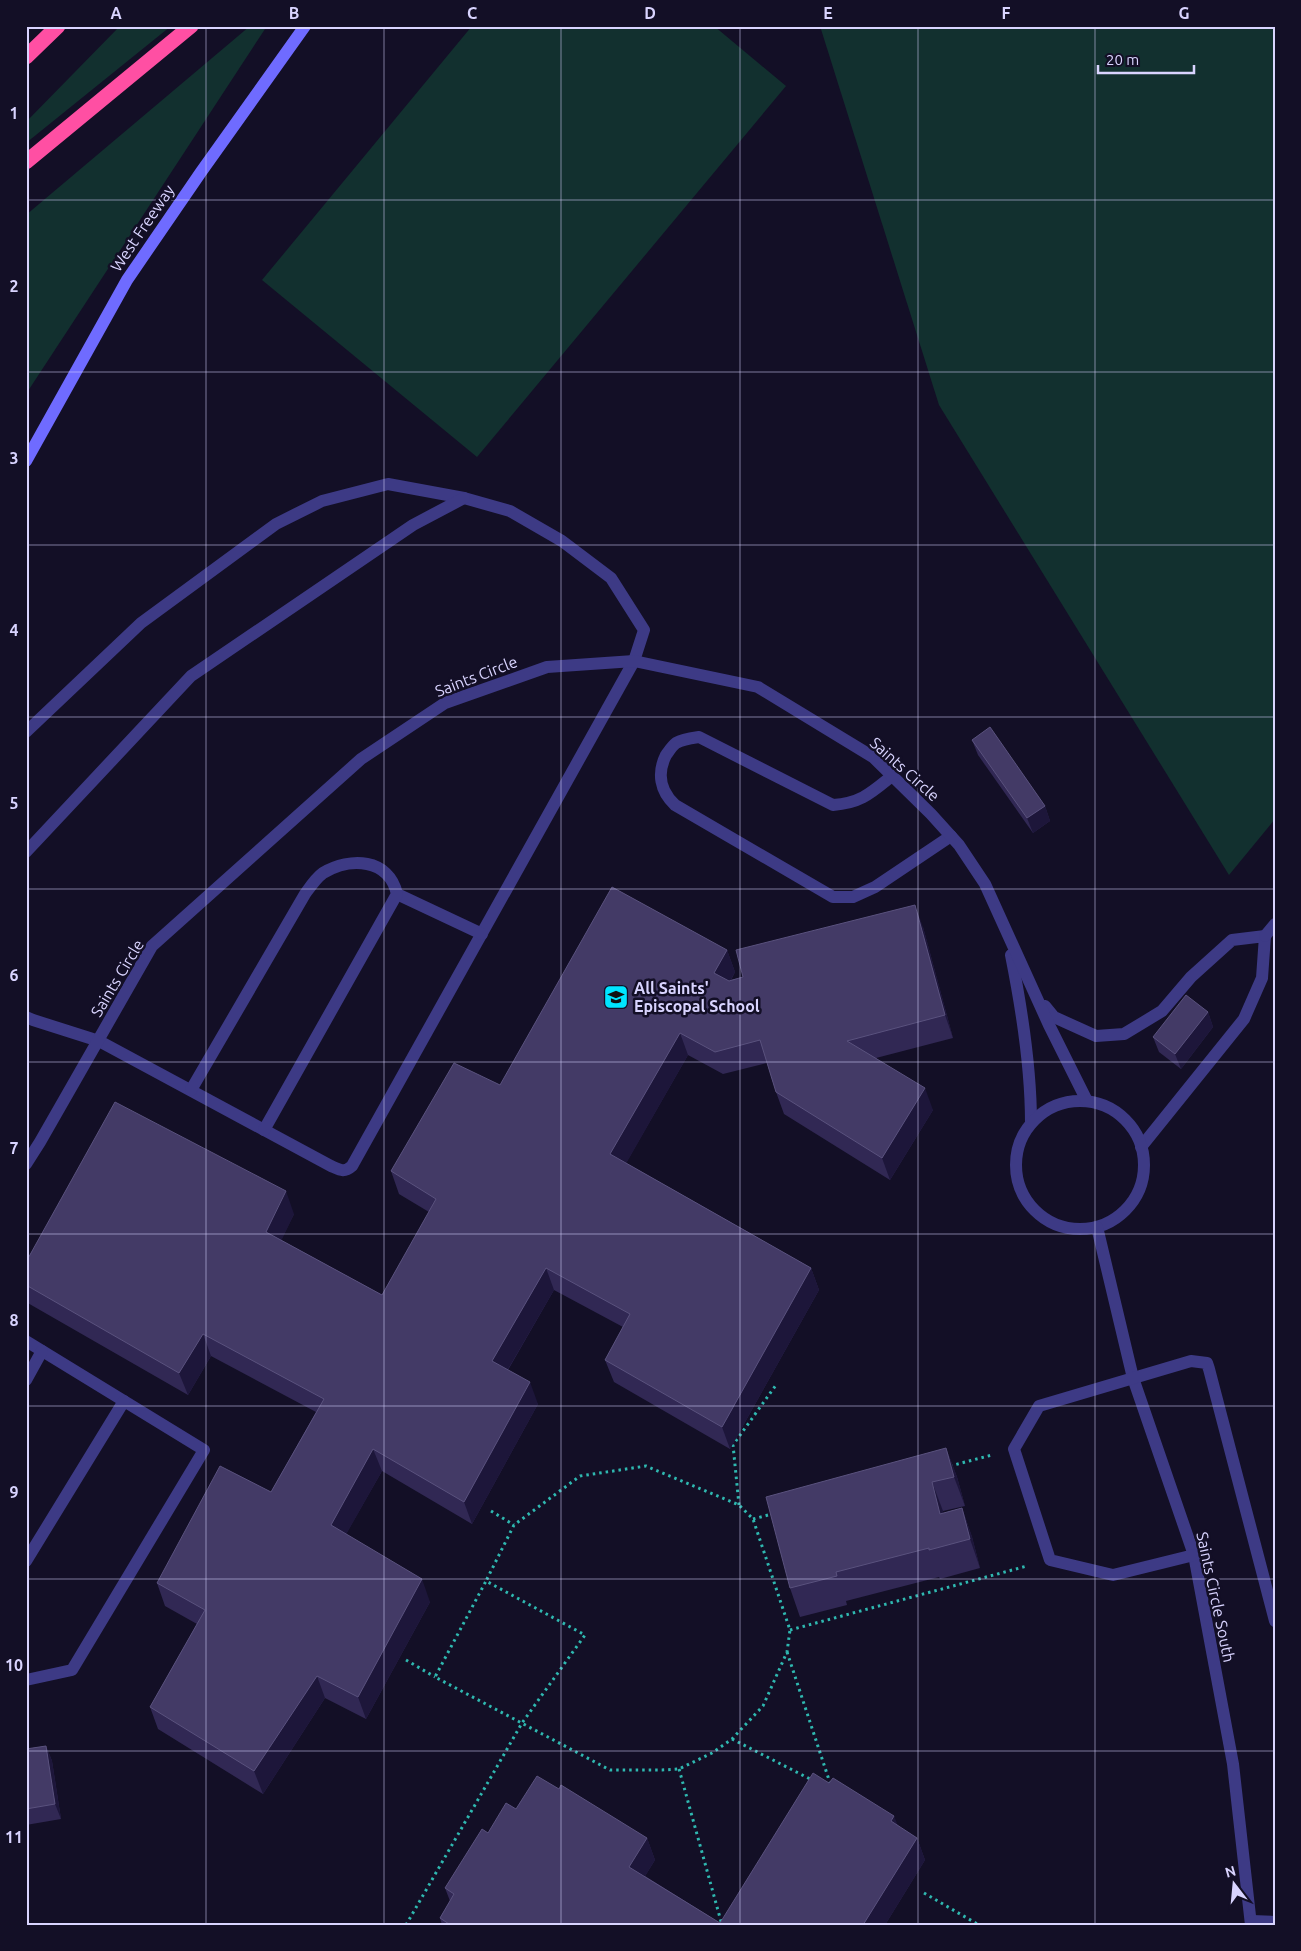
<svg xmlns="http://www.w3.org/2000/svg" width="1301" height="1951" viewBox="0 0 1301 1951" font-family="Ubuntu,sans-serif">
<rect width="100%" height="100%" fill="#130f26"/>
<g fill="#12302f">
<polygon points="120,26 171,26 26,143 26,122"/>
<polygon points="250,26 267,26 26,394 26,215"/>
<polygon points="472,26 714,26 786,86 477,457 262,280"/>
<polygon points="820,26 1275,26 1275,819 1229,875 939,405"/>
</g>
<g fill="none" stroke-linecap="round" stroke-linejoin="round">
<g stroke="#2fb8b0" stroke-width="3" stroke-dasharray="2.5 4" stroke-linecap="butt">
<polyline points="950,1466 992,1455"/>
<polyline points="739,1505 733,1445 776,1385"/>
<polyline points="491,1511 514,1525"/>
<polyline points="753,1519 772,1514"/>
<polyline points="790,1630 1027,1566"/>
<polyline points="787,1652 831,1786"/>
<polyline points="406,1660 435,1677"/>
<polyline points="732,1739 812,1780"/>
<polyline points="679,1769 722,1925"/>
<polyline points="924,1893 979,1925"/>
<polyline points="406,1925 522,1723 585,1635 486,1581 435,1677 610,1770 662,1770 679,1769 712,1753 732,1739 763,1706 787,1652 790,1630 753,1519 739,1505 646,1466 580,1476 514,1525 486,1581"/>
</g>
<g stroke="#3d3a85" stroke-width="12">
<path d="M26,732L141,623L276,524L322,501L388,484L464,498L510,511L562,541L611,578L644,630L634,661L352,1166C344,1173 340,1170 331,1166L99,1041L33,1020L26,1017"/>
<path d="M892,776C871,793 861,803 833,805L699,737C692,738 683,739 676,743C672,746 669,751 666,755C657,773 660,791 675,805L833,897H853L875,887L951,836"/>
<polyline points="26,852 191,676 413,525 464,498"/>
<polyline points="397,894 482,934"/>
<path d="M1011,955C1022,1010 1031,1067 1031,1123"/>
<polyline points="1045,1006 1054,1017 1096,1036 1124,1034 1162,1011 1191,977 1232,940 1265,936 1262,978 1244,1019 1141,1147"/>
<path d="M191,1090L305,894C310,887 316,878 323,873C350,857 389,858 397,894L264,1130"/>
<circle cx="1080" cy="1165" r="64"/>
<polyline points="26,1164 40,1142 152,946 361,759 445,703 547,667 634,661 758,687 873,757 931,814 959,845 985,884 1049,1025 1087,1101"/>
<polyline points="1097,1227 1133,1378 1194,1555 1233,1764 1251,1925"/>
<polyline points="26,1341 204,1450 72,1670 26,1680"/>
<polyline points="26,1380 42,1351"/>
<polyline points="1194,1555 1113,1575 1050,1560 1014,1449 1039,1406 1191,1361 1207,1363 1209,1369 1275,1621"/>
<polyline points="26,1561 124,1401"/>
<polyline points="1252,1921 1275,1922"/>
</g>
<polyline stroke="#3d3a85" stroke-width="12" points="1265,936 1275,924"/>
<polyline stroke="#6f6bff" stroke-width="12" points="26,461 127,280 201,172 305,26"/>
<g stroke="#ff4fa3" stroke-width="15">
<polyline points="26,57 58,26"/>
<polyline points="26,162 191,26"/>
</g>
</g>
<g fill="#312854">
<polygon points="972,740 1045,806 1050,821 1033,833 978,755"/>
<polygon points="923,927 953,1038 876,1058 933,1110 890,1180 784,1114 776,1092 767,1063 723,1074 688,1055 626,1163 811,1268 819,1290 730,1449 614,1382 605,1360 623,1327 554,1290 508,1370 538,1404 472,1524 382,1471 346,1534 430,1602 366,1719 325,1698 263,1794 158,1729 150,1707 197,1624 165,1606 157,1583 271,1492 316,1412 211,1356 188,1395 26,1302 26,1262 294,1214 281,1240 382,1295 429,1212 399,1194 391,1171 500,1085 727,950 735,972 731,980"/>
<polygon points="1208,1012 1213,1027 1181,1069 1159,1052 1153,1037"/>
<polygon points="946,1448 957,1477 965,1506 943,1511 943,1513 962,1508 972,1537 980,1568 940,1579 939,1577 846,1601 847,1605 800,1617 790,1588"/>
<polygon points="46,1746 52,1761 61,1819 26,1825 26,1749"/>
<polygon points="559,1789 647,1838 655,1860 645,1876 720,1923 898,1826 917,1838 925,1860 885,1925 442,1925 440,1918 450,1901 445,1888 488,1833 516,1809"/>
</g>
<g fill="#1d163a">
<polygon points="1045,806 1050,821 1033,833 1027,818"/>
<polygon points="915,905 923,927 953,1038 945,1015"/>
<polygon points="727,950 735,972 722,996 714,973"/>
<polygon points="1208,1012 1213,1027 1181,1069 1175,1054"/>
<polygon points="680,1033 688,1055 619,1176 610,1154"/>
<polygon points="925,1088 933,1110 890,1180 882,1158"/>
<polygon points="286,1191 294,1214 275,1254 266,1232"/>
<polygon points="546,1268 554,1290 500,1383 492,1361"/>
<polygon points="811,1268 819,1290 730,1449 722,1427"/>
<polygon points="203,1334 211,1356 188,1395 179,1373"/>
<polygon points="530,1382 538,1404 472,1524 464,1502"/>
<polygon points="946,1448 957,1477 965,1506 954,1477"/>
<polygon points="373,1449 382,1471 339,1547 331,1525"/>
<polygon points="932,1482 943,1511 951,1543 940,1514"/>
<polygon points="962,1508 972,1537 980,1568 970,1539"/>
<polygon points="422,1579 430,1602 366,1719 358,1697"/>
<polygon points="317,1676 325,1698 263,1794 254,1771"/>
<polygon points="46,1746 52,1761 61,1819 55,1804"/>
<polygon points="894,1816 903,1838 891,1821"/>
<polygon points="647,1838 655,1860 637,1889 629,1867"/>
<polygon points="917,1838 925,1860 885,1925 863,1925"/>
</g>
<g fill="#433a66" stroke="#5a527e">
<polygon points="990,727 1045,806 1027,818 972,740"/>
<polygon points="612,887 727,950 714,973 729,981 743,977 736,950 915,905 945,1015 847,1041 925,1088 882,1158 776,1092 760,1040 715,1052 680,1033 610,1154 811,1268 722,1427 605,1360 630,1314 546,1268 492,1361 530,1382 464,1502 373,1449 331,1525 422,1579 358,1697 317,1676 254,1771 150,1707 205,1610 157,1583 220,1466 271,1492 324,1399 203,1334 179,1373 26,1285 26,1262 115,1102 286,1191 266,1232 382,1295 436,1199 391,1171 454,1063 500,1085"/>
<polygon points="1186,995 1208,1012 1175,1054 1153,1037"/>
<polygon points="946,1448 954,1477 932,1482 940,1514 962,1508 970,1539 929,1550 929,1548 836,1572 837,1576 790,1588 766,1497"/>
<polygon points="46,1746 55,1804 26,1809 26,1749"/>
<polygon points="813,1773 829,1783 833,1778 894,1816 891,1821 917,1838 863,1925 449,1925 449,1924 440,1918 454,1894 445,1888 482,1829 488,1833 506,1803 516,1809 537,1776 559,1789 561,1785 647,1838 629,1867 720,1923"/>
</g>
<path fill="none" stroke="#d9d4ff" stroke-width="1" stroke-opacity="0.55" d="M206,26V1925M384,26V1925M561,26V1925M740,26V1925M918,26V1925M1095,26V1925M26,200H1275M26,372H1275M26,545H1275M26,717H1275M26,889H1275M26,1062H1275M26,1234H1275M26,1406H1275M26,1579H1275M26,1751H1275"/>
<defs>
<symbol id="school-square" viewBox="-11 -11 22 22"><rect x="-9" y="-9" width="18" height="18" rx="4" fill="#00e5ff" stroke="#130f26"/><path d="M0-5L7-2L0 1L-7-2ZM-4 1L0 2.5L4 1V4Q0 6-4 4Z" fill="#111"/></symbol>
</defs>
<g fill-rule="evenodd">
<use href="#school-square" x="602" y="983" width="28" height="28"/>
</g>
<g text-anchor="middle" dominant-baseline="central" stroke-width="5" stroke-linejoin="round" paint-order="stroke">
<g font-size="16" fill="#d9d4ff" stroke="#130f26">
<text transform="translate(142 228) rotate(-56)">West Freeway</text>
<text transform="translate(476 676) rotate(-21)">Saints Circle</text>
<text transform="translate(905 769) rotate(42)">Saints Circle</text>
<text transform="translate(117 978) rotate(-59)">Saints Circle</text>
<text transform="translate(1216 1597) rotate(78)">Saints Circle South</text>
</g>
<g font-size="16" font-weight="bold" fill="#d9d4ff" stroke="#130f26" text-anchor="start">
<text x="634" y="988">All Saints'<tspan x="634" dy="18">Episcopal School</tspan></text>
</g>
</g>
<rect width="1301" height="1951" fill="none" stroke="#130f26" stroke-width="55"/>
<g transform="translate(1234 1884) rotate(344)" stroke="#130f26" stroke-width="4" paint-order="stroke">
<path d="M0-4L9 19L0 12L-9 19Z" fill="#d9d4ff"/>
<text y="-8" font-size="14" font-weight="bold" text-anchor="middle" fill="#d9d4ff">N</text>
</g>
<path d="M1098 65v8h96v-8" fill="none" stroke="#d9d4ff" stroke-width="2.5"/>
<text x="1106" y="65" font-size="15" fill="#d9d4ff" stroke="#130f26" stroke-width="4" paint-order="stroke">20 m</text>
<rect x="28" y="28" width="1246" height="1896" fill="none" stroke="#d9d4ff" stroke-width="2"/>
<g font-size="16" text-anchor="middle" font-weight="bold" fill="#d9d4ff">
<text x="116" y="19">A</text>
<text x="294" y="19">B</text>
<text x="472" y="19">C</text>
<text x="650" y="19">D</text>
<text x="828" y="19">E</text>
<text x="1006" y="19">F</text>
<text x="1184" y="19">G</text>
<text x="14" y="119">1</text>
<text x="14" y="292">2</text>
<text x="14" y="464">3</text>
<text x="14" y="636">4</text>
<text x="14" y="809">5</text>
<text x="14" y="981">6</text>
<text x="14" y="1154">7</text>
<text x="14" y="1326">8</text>
<text x="14" y="1498">9</text>
<text x="14" y="1671">10</text>
<text x="14" y="1843">11</text>
</g>
</svg>
